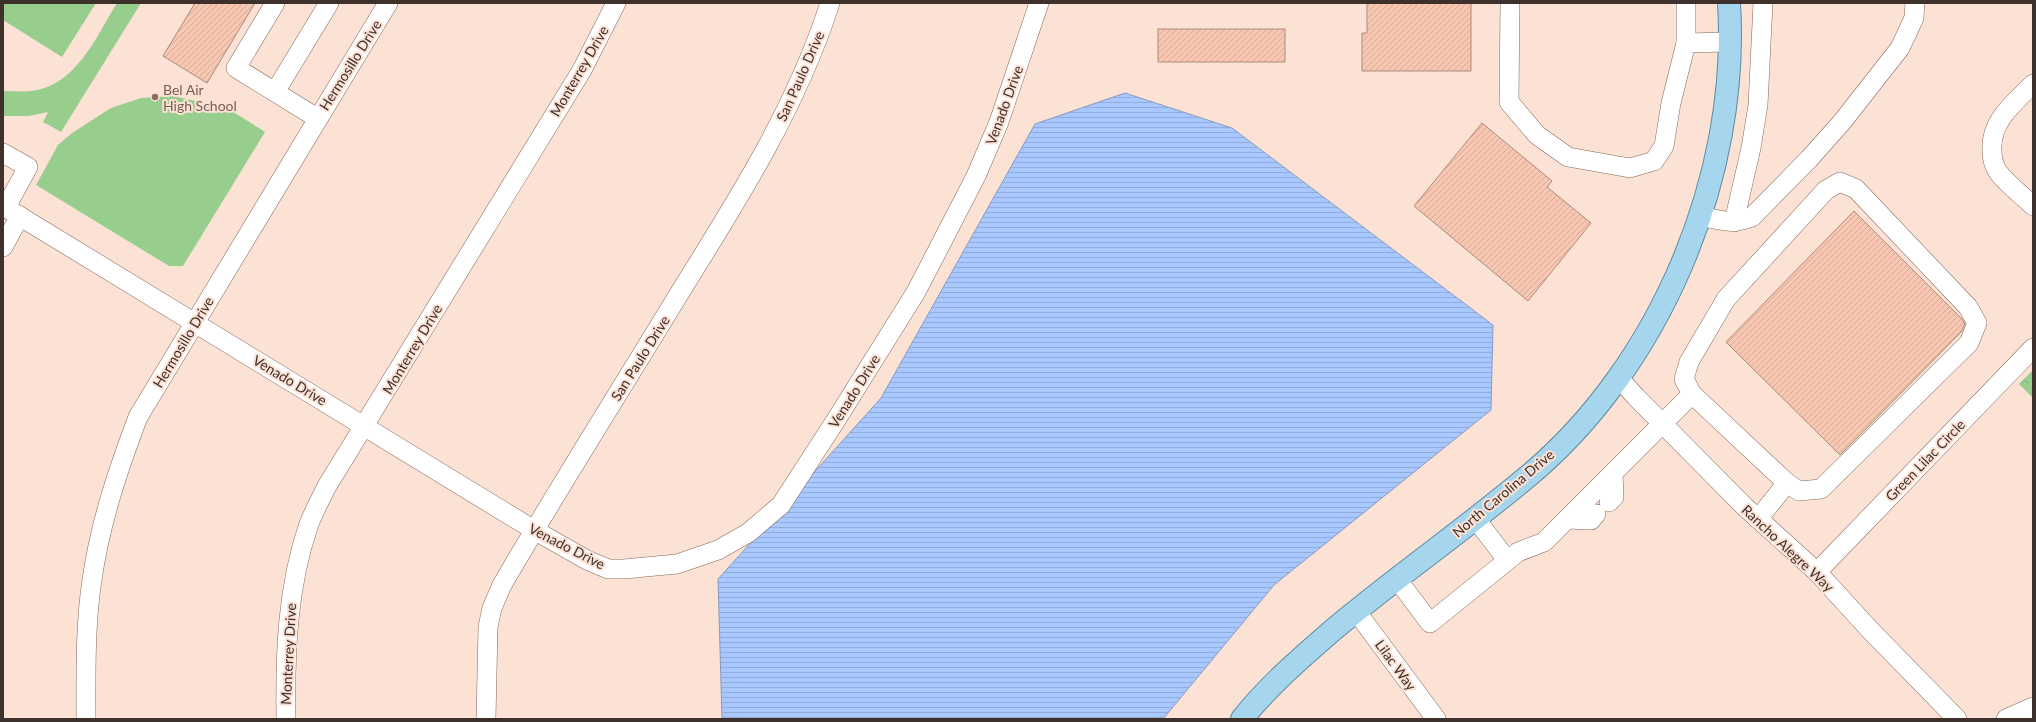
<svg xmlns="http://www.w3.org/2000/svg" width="2036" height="722" viewBox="0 0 2036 722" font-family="Lato,sans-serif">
<defs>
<pattern id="park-crowns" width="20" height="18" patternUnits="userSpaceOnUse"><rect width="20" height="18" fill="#98ce8d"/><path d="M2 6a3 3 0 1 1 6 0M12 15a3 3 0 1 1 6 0" fill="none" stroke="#84b17a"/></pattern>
<pattern id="water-rules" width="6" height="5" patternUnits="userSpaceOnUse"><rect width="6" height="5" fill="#a8c8ff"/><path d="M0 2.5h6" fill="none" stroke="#92acdb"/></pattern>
<pattern id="building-hatch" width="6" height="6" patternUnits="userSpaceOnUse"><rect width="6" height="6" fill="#f7c7b1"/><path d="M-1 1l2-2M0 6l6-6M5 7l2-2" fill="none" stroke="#d5ab98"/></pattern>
</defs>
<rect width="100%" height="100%" fill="#fce1d5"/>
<polygon fill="url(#park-crowns)" points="2033,370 2033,398 2019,384"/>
<g fill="#98ce8d">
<polygon points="3,3 96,3 62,57 3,20"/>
<path d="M117,3H141L61,132L43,122L48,112L29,116H3V91C12,91 22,92 31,91C76,86 96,37 117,3Z"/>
<polygon points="173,96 227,108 265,132 183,266 169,266 36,185 58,145 72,133 111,108 141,98"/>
</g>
<polygon fill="url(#water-rules)" stroke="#889bbf" points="1125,93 1232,128 1493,325 1491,410 1274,585 1163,719 722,719 718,579 881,398 1035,124"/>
<g fill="url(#building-hatch)" stroke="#aa8b7e">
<polygon points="195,3 255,3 207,83 163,56"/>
<polygon points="1367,3 1471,3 1471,71 1362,71 1362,33 1367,33"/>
<rect x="1158" y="29" width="127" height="33"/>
<polygon points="1482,123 1552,181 1547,187 1591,223 1528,301 1414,206"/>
<polygon points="1854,211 1962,319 1965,324 1962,331 1840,455 1726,342"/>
</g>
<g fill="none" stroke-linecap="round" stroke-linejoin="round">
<defs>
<g id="minor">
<polyline points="275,3 236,68 317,118"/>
<polyline points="1510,3 1509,102 1537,135 1568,157 1630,168 1654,161 1664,146 1671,103 1686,43 1729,42"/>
<polyline points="1686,43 1686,3"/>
<path d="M2033,84C2013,104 1990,121 1992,151C1992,158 1994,166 1998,172C2007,184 2022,195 2033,206"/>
<polyline points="275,92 329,3"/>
<polyline points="3,153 28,167 6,207"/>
<polyline points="3,206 534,530 587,560 608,569 624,569 677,564 718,550 748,533 781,505 836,420 916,292 976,176 999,122 1039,3"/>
<path d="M1699,216C1719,220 1732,225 1752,217L1809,159L1842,122L1900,48L1914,18L1915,3"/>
<polyline points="1734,222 1751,148 1758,105 1763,3"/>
<polyline points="3,247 20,216"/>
<polyline points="1618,377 1636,397 1745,507 1817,572 1871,631 1957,719"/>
<polyline points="1609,502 1614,497 1613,474"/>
<polyline points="1475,518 1507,560"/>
<polyline points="1567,519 1591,520 1596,514"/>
<polyline points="1758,519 1787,483"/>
<polyline points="1817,572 2033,348"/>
<polyline points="1397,579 1430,623 1518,552 1544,542 1692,394 1684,379 1689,362 1726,299 1826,190 1840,182 1856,189 1968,307 1977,323 1969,343 1821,489 1799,491 1787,483 1692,394"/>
<polyline points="1356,611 1436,719"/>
<path d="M86,719C86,673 85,625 92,580C100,523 118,470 138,417L388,3"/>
<path d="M286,719C285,653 287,587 309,524C314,511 321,498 327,486L582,70L616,3"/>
<path d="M486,719L488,627L492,608L502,585C560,485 622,388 682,289C739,198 797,106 830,3"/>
<polyline points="2006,719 2033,707"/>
</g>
<path id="major" d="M1242,719C1269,685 1301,658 1333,630C1396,577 1464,530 1527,477C1660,367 1740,176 1729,3"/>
</defs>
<use href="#minor" stroke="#84675a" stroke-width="20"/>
<use href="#major" stroke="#5a8ba1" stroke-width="24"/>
<use href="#minor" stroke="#fff" stroke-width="19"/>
<use href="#major" stroke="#a5d6ed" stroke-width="22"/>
</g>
<circle fill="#8d6e63" stroke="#fce1d5" stroke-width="1.5" cx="155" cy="97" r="4"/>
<g text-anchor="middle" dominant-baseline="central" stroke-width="4" stroke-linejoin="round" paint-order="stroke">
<g font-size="14" fill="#3e312b" stroke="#fce1d5">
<text transform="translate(350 65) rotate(-58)">Hermosillo Drive</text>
<text transform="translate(579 71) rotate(-60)">Monterrey Drive</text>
<text transform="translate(800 76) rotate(-66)">San Paulo Drive</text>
<text transform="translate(1004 105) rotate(-70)">Venado Drive</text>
<text transform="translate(183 342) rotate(-59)">Hermosillo Drive</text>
<text transform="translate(412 349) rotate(-59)">Monterrey Drive</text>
<text transform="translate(640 358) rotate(-58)">San Paulo Drive</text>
<text transform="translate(290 380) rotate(31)">Venado Drive</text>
<text transform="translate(854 391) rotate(-58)">Venado Drive</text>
<text transform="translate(1925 460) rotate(-46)">Green Lilac Circle</text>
<text transform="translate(1503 493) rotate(-40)">North Carolina Drive</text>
<text transform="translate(567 546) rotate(27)">Venado Drive</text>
<text transform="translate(1788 548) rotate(43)">Rancho Alegre Way</text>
<text transform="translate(288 654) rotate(-87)">Monterrey Drive</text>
<text transform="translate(1396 665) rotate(54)">Lilac Way</text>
</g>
<g font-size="14" fill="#785e54" stroke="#fce1d5" text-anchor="start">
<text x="163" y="89">Bel Air<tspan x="163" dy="16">High School</tspan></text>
</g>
</g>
<rect width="2036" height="722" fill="none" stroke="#3e312b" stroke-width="8"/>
</svg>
